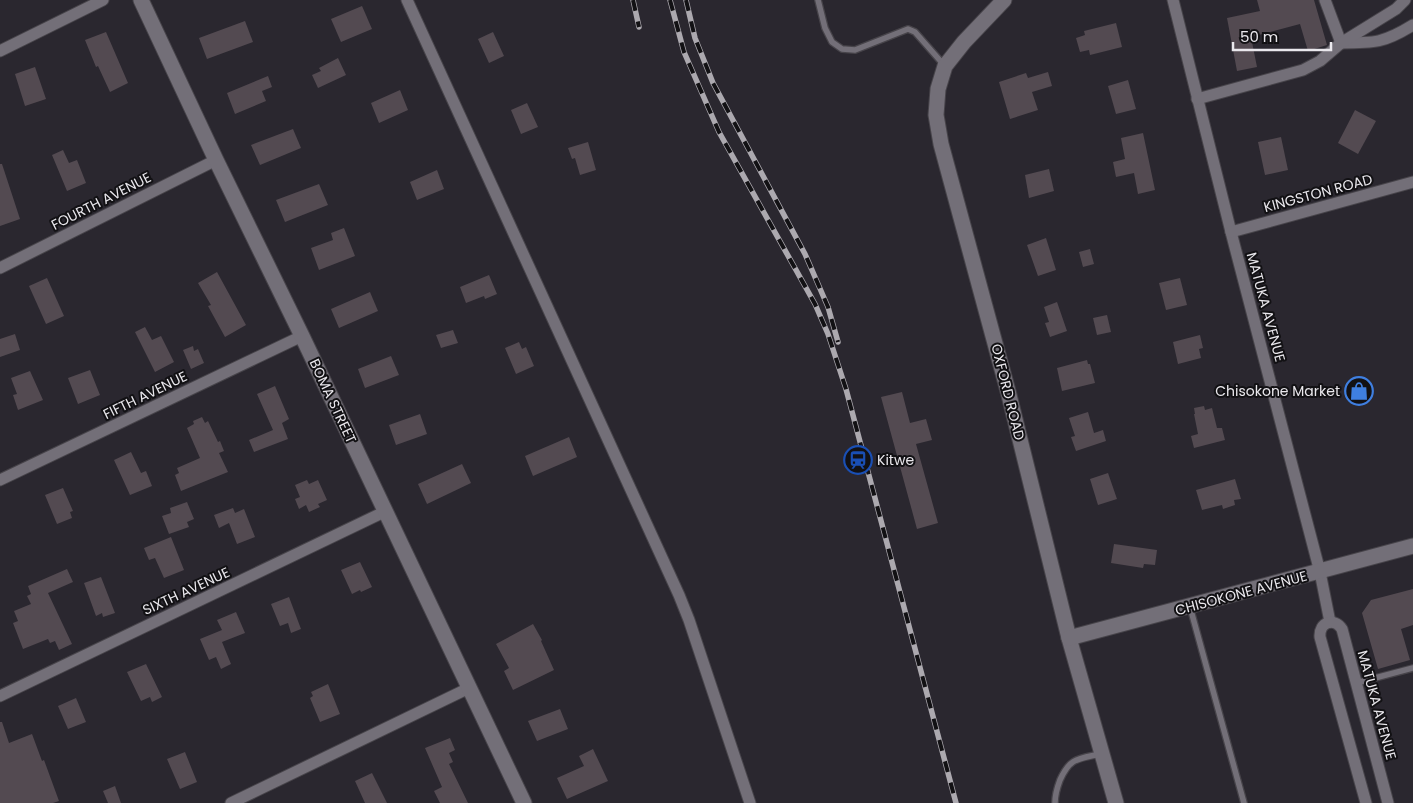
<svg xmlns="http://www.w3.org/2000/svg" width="1413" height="803" viewBox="0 0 1413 803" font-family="Poppins,sans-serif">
<rect width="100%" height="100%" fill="#2a272f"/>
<g fill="#534a51">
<polygon points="1257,0 1314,0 1327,45 1308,51 1300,24 1251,37 1257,67 1237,71 1227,18 1260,11"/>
<polygon points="362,6 372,29 341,42 331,19"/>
<polygon points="245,21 253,42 207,59 199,38"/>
<polygon points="1116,23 1122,47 1090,55 1089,50 1080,52 1076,38 1085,35 1084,31"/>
<polygon points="106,32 128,83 110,92 98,66 96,67 85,40"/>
<polygon points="493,32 504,56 489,63 478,39"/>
<polygon points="338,58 346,75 318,88 312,75 321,71 319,68"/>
<polygon points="35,67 46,99 25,106 15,74"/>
<polygon points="1048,72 1052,86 1032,92 1038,110 1010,119 999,82 1026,73 1028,78"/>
<polygon points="268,76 272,87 262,91 266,101 235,114 227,93"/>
<polygon points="1128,80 1136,109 1116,114 1108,86"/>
<polygon points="400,90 408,110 379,123 371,103"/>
<polygon points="527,103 538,127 521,134 511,110"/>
<polygon points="1355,110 1376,121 1358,154 1338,143"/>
<polygon points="293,129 301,148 260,165 251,145"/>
<polygon points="1143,133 1155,190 1138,194 1134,173 1116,177 1113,162 1125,159 1121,138"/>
<polygon points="1281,137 1288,170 1265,175 1258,142"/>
<polygon points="588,142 596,170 580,175 575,158 572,159 568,148"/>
<polygon points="63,150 69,163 77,160 86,183 67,191 52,155"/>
<polygon points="0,164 2,164 20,219 0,226"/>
<polygon points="1049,169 1054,191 1029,198 1025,175"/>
<polygon points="437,170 444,189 417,200 410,182"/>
<polygon points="319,184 328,205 285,222 276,200"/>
<polygon points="344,228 355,256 319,270 311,248 333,240 331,233"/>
<polygon points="1046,238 1056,270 1038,276 1027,245"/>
<polygon points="1090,249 1094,264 1083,267 1079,252"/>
<polygon points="217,272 246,325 225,337 208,306 211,305 198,283"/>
<polygon points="489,275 497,294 485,299 484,296 466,303 460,287"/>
<polygon points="47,278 64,316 46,324 29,286"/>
<polygon points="1180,278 1187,305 1166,310 1159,283"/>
<polygon points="370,292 378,311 339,328 331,309"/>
<polygon points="1057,302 1067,331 1050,337 1045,323 1049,322 1044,307"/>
<polygon points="1107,315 1111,332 1097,335 1093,318"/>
<polygon points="145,327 152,340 161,336 174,362 155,372 135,332"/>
<polygon points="453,330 458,343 441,348 436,335"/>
<polygon points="15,334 20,350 0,357 0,339"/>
<polygon points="1200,335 1203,348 1199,349 1201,358 1178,364 1173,342"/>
<polygon points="519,342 522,349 526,347 534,366 516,374 505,348"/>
<polygon points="193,346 194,351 198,349 204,363 191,369 183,350"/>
<polygon points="391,356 399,375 365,388 358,369"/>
<polygon points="1087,360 1088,364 1090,364 1095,383 1062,391 1057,368"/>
<polygon points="90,370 100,395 78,404 68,378"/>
<polygon points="30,371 43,400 18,410 13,395 17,394 11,378"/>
<polygon points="275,386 289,419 282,423 288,439 254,452 249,440 273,430 257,394"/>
<polygon points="902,392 910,423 926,419 932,440 916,444 938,523 917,529 881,397"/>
<polygon points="1204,406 1205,410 1212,408 1217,428 1222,428 1225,440 1194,448 1191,436 1198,434 1194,414 1195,414 1194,408"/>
<polygon points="1088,412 1094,433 1103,430 1106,441 1076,451 1071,437 1075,436 1069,418"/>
<polygon points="420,414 427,434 396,445 389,425"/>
<polygon points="202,417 205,423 208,421 218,442 220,441 224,451 219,453 228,472 181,491 175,475 179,473 177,468 200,458 187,428 194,424 193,421"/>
<polygon points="569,437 577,457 533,476 525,456"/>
<polygon points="131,452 141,473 146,471 152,486 130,495 114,460"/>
<polygon points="462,464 471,483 427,504 418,484"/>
<polygon points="1108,473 1117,499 1098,505 1090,479"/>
<polygon points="1235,479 1241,499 1234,500 1235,505 1223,509 1222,505 1202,510 1196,490"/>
<polygon points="307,480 309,484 318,480 327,500 318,504 320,507 309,512 306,505 299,509 295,499 300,497 295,485"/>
<polygon points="63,488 73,511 70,512 72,518 57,524 45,495"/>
<polygon points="187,502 194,519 187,522 189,527 169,534 162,516 171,513 170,508"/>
<polygon points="233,508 235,513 244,509 255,537 237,544 229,523 219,528 214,515"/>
<polygon points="171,537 184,570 164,578 155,558 149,560 144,548"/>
<polygon points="1114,544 1157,550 1155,565 1144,564 1143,568 1111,563"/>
<polygon points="360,562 372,587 361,592 360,590 352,594 341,570"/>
<polygon points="67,569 73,582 48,593 72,644 59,650 55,641 50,643 48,639 23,649 13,623 18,621 14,611 31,604 27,596 31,594 28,586"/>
<polygon points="101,577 115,613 103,617 102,613 96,616 84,583"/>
<polygon points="1413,589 1413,625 1401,629 1410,660 1378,669 1362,613 1371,600"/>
<polygon points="289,597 301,629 291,633 288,623 280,626 271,604"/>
<polygon points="236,612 245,633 222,642 231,664 221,669 216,657 209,660 200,639 222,630 217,620"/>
<polygon points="533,624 542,640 541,641 554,670 513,690 504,671 509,668 496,644"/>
<polygon points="146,664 162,697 152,702 150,697 141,701 127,672"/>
<polygon points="328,684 340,714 320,722 310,698 313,696 311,692"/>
<polygon points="76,698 86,722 68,729 58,706"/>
<polygon points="560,709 568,729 537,741 528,721"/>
<polygon points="0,722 2,722 9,743 32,734 42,761 44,760 59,801 53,803 0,803"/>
<polygon points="450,738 455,750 449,753 453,762 449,764 468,803 440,803 434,791 442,787 425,748"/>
<polygon points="593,749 608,781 567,799 557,778 584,766 579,756"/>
<polygon points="185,752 197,782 180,789 167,759"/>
<polygon points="372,773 387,803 365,803 355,781"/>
<polygon points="115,786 121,803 108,803 103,791"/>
</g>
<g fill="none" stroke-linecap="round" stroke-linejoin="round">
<defs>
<g id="lane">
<polyline points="818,0 825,28 832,42 842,49 855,50 908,29 915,32 944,65"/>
<polyline points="1190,607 1244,803"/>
<polyline points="1356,683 1413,668"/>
<path d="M1055,803C1055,794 1057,788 1060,780C1070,758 1077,759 1100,754"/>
</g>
<g id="street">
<polyline points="407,0 679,595 689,620 750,803"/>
<polyline points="1173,0 1231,232 1320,572 1330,622"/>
<path d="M1325,0L1341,43C1375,43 1384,43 1413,25"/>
<polyline points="0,51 103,0"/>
<polyline points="1197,99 1303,70 1320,61 1341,43 1396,9 1405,0"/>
<polyline points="1231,232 1413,182"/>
<polyline points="0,268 216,160"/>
<polyline points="0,480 302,336"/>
<polyline points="0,696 384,512"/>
<polyline points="231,803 469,688"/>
<path d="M1366,803L1320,637C1319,622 1334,617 1342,629L1388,803"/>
</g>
<g id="secondary">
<polyline points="141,0 216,160 302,336 524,803"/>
<polyline points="1004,0 964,42 945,66 938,89 936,115 941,144 1009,395 1069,638 1116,803"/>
<polyline points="1069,638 1413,546"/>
</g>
</defs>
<use href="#lane" stroke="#47444a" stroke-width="8"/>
<use href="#street" stroke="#47444a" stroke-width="13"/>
<use href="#secondary" stroke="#47444a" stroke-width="17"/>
<use href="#lane" stroke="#736f78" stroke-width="5.5"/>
<use href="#street" stroke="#736f78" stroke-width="11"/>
<use href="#secondary" stroke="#736f78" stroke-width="15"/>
<defs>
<g id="rail">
<polyline points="633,0 639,27"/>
<polyline points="670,0 684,52 719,132 815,304 828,334 846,389 956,803"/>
<polyline points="686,0 695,38 713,83 805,254 828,307 838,342"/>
</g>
</defs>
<use href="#rail" stroke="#aca9af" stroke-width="5.5"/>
<use href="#rail" stroke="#121114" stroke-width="4" stroke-dasharray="11" stroke-linecap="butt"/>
</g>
<defs>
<symbol id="shop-ring" viewBox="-11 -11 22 22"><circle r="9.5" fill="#121114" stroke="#3f7fe0" stroke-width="1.5"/><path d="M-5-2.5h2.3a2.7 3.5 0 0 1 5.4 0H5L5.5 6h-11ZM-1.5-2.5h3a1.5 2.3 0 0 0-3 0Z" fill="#3f7fe0"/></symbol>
<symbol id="station-ring" viewBox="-11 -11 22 22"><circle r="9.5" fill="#121114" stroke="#1a4fb4" stroke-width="1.5"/><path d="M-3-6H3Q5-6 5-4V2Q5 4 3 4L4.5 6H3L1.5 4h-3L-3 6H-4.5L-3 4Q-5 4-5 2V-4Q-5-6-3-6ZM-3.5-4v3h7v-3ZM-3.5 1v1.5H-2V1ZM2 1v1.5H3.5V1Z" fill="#1a4fb4"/></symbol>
</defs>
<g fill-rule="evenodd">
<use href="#shop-ring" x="1343" y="375" width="32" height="32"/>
<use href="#station-ring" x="842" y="444" width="32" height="32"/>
</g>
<g text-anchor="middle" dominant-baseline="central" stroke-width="4" stroke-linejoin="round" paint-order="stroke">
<g font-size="14" fill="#eae8ed" stroke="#121114">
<text transform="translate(1318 193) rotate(-15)">KINGSTON ROAD</text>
<text transform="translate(101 201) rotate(-27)">FOURTH AVENUE</text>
<text transform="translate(1266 307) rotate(75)">MATUKA AVENUE</text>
<text transform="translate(1008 392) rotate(76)">OXFORD ROAD</text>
<text transform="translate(145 395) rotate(-26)">FIFTH AVENUE</text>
<text transform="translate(333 401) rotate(65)">BOMA STREET</text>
<text transform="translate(186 591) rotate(-25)">SIXTH AVENUE</text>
<text transform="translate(1241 593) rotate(-15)">CHISOKONE AVENUE</text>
<text transform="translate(1377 705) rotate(75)">MATUKA AVENUE</text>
</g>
<g font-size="14" fill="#eae8ed" stroke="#121114" text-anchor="end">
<text x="1340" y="391">Chisokone Market</text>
<text x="877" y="460" text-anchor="start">Kitwe</text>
</g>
</g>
<path d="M1233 42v8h98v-8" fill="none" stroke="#eae8ed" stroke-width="2.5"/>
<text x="1240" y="42" font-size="15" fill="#eae8ed" stroke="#121114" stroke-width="4" paint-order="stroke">50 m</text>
</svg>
